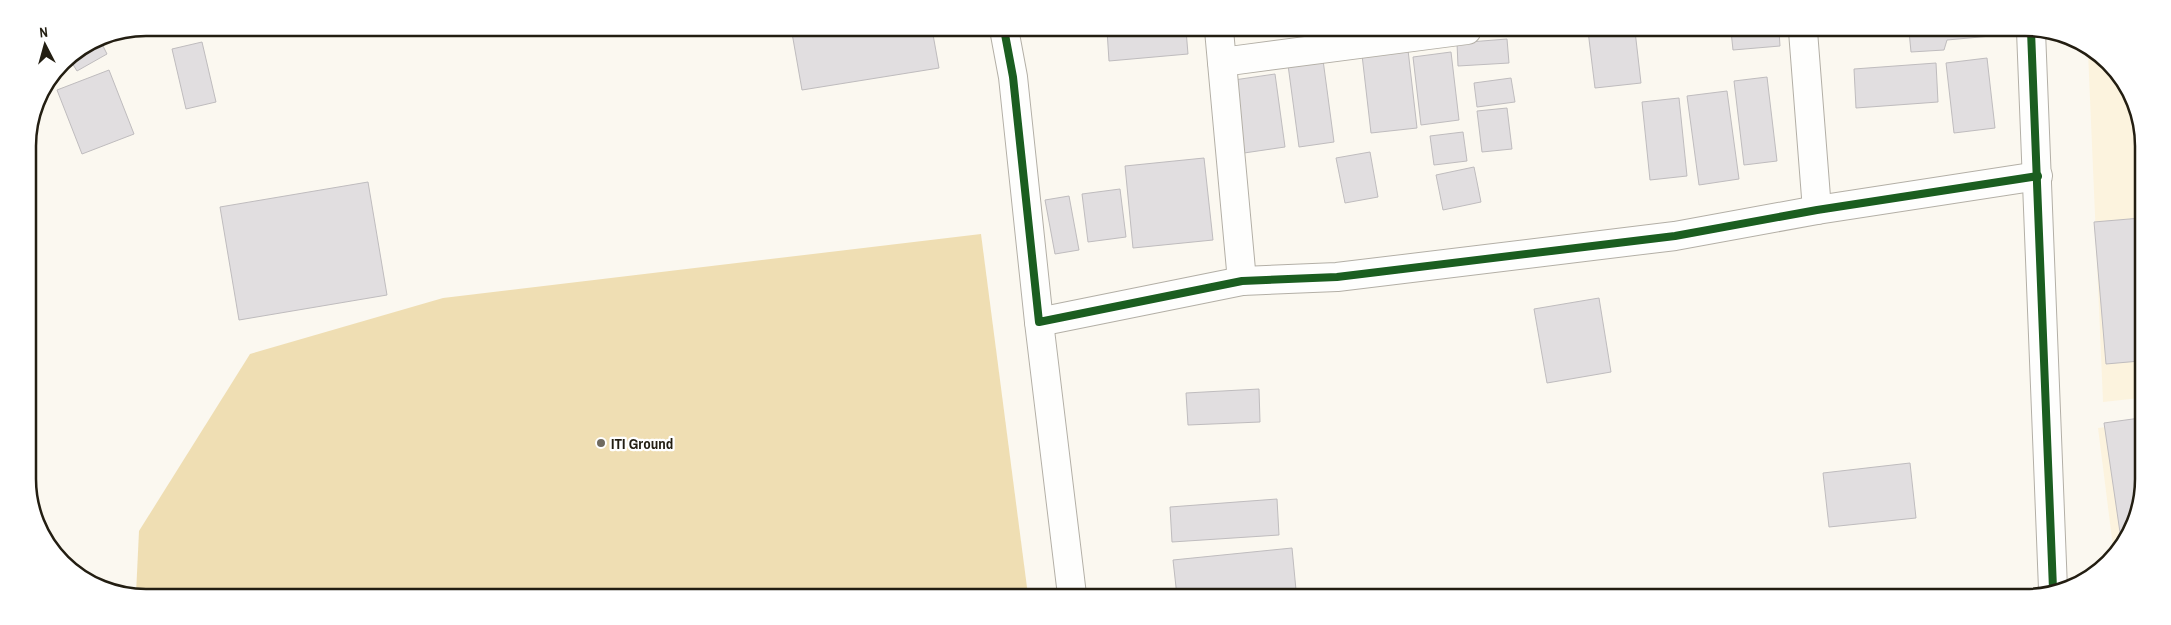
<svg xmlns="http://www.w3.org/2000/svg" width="2171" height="625" viewBox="0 0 2171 625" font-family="'Archivo Narrow',sans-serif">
<rect width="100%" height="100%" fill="#fbf8f0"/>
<g fill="#fcf3de">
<polygon points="2088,52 2114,68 2141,124 2140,398 2103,402"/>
<polygon points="2140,423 2140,509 2124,544 2114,555 2098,428"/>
</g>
<polygon fill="#efdeb3" points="981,234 1028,595 136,594 139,531 250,354 443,298"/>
<g fill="#e1dee0" stroke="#bfbcbe">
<polygon points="819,29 932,29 939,68 802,90 792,33"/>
<polygon points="1107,30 1186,30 1188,54 1109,61"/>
<polygon points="1588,31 1635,31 1641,83 1595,88"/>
<polygon points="1731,31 1779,31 1780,46 1733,50"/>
<polygon points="1909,31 2002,31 2002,35 1947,40 1944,50 1911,52"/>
<polygon points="99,38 107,54 77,71 69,58"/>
<polygon points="1507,39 1509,63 1458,66 1457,43"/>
<polygon points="202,42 216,102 186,109 172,49"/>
<polygon points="1408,50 1417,128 1371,133 1362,55"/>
<polygon points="1451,52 1459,120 1421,125 1413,57"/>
<polygon points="1987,58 1995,128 1954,133 1946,63"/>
<polygon points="1323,60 1334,142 1299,147 1288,65"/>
<polygon points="1936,63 1938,102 1856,108 1854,69"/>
<polygon points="109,70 134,134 82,154 57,90"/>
<polygon points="1275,74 1285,147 1244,153 1234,80"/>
<polygon points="1767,77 1777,161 1744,165 1734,81"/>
<polygon points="1511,78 1515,102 1477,107 1474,83"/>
<polygon points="1727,91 1739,179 1699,185 1687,96"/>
<polygon points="1679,98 1687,176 1650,180 1642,102"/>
<polygon points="1507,108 1512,149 1482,152 1477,111"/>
<polygon points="1463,132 1467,161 1434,165 1430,136"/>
<polygon points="1370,152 1378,197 1345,203 1336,158"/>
<polygon points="1204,158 1213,240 1133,248 1125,166"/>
<polygon points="1474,167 1481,202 1443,210 1436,175"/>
<polygon points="368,182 387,295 239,320 220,207"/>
<polygon points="1120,189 1126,237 1088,242 1082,194"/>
<polygon points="1069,196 1079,250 1055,254 1045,200"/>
<polygon points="2141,218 2140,361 2106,364 2094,222"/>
<polygon points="1599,298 1611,372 1547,383 1534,309"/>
<polygon points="1259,389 1260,422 1188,425 1186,393"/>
<polygon points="2140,418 2140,509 2122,546 2104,423"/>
<polygon points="1910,463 1916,518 1829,527 1823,473"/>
<polygon points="1277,499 1279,535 1172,542 1170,507"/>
<polygon points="1292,548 1296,590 1243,596 1177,596 1173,560"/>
</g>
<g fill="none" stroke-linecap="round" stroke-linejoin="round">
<defs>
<g id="minor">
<polyline points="1004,29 1013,77 1039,322 1242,281 1337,277 1675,236 1817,210 2038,176"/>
<polyline points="1219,30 1242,281"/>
<polyline points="1803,31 1817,210"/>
<polyline points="2031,31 2053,589"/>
<polyline points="1222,62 1467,30"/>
<polyline points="1039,322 1072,595"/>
</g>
</defs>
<use href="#minor" stroke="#b3afa6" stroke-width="30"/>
<use href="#minor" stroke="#fefefd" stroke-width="28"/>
<defs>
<g id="cycleway">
<polyline points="1004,29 1013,77 1039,322 1242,281 1337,277 1675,236 1817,210 2038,176"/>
<polyline points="2031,31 2053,589"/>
</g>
</defs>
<use href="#cycleway" stroke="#fff" stroke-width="11"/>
<use href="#cycleway" stroke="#1b5e20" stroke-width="8"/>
</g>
<circle fill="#6f6a60" stroke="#fff" stroke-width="2" cx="601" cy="443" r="5"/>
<g text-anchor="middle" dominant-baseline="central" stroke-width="4.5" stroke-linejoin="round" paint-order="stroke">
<g font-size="15" font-weight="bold" fill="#231e12" stroke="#fff" text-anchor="start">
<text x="611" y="443">ITI Ground</text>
</g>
</g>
<path d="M0 0H2171V625H0ZM146 36H2025A110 110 0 0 1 2135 146V479A110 110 0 0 1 2025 589H146A110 110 0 0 1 36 479V146A110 110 0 0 1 146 36Z" fill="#fff" fill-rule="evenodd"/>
<path fill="none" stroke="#231e12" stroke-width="2.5" d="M146 36H2025A110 110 0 0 1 2135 146V479A110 110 0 0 1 2025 589H146A110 110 0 0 1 36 479V146A110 110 0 0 1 146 36Z"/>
<g transform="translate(45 45) rotate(354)" stroke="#ffffff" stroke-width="4" paint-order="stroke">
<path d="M0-4L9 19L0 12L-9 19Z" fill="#231e12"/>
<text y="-8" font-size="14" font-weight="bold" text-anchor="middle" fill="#231e12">N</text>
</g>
</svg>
